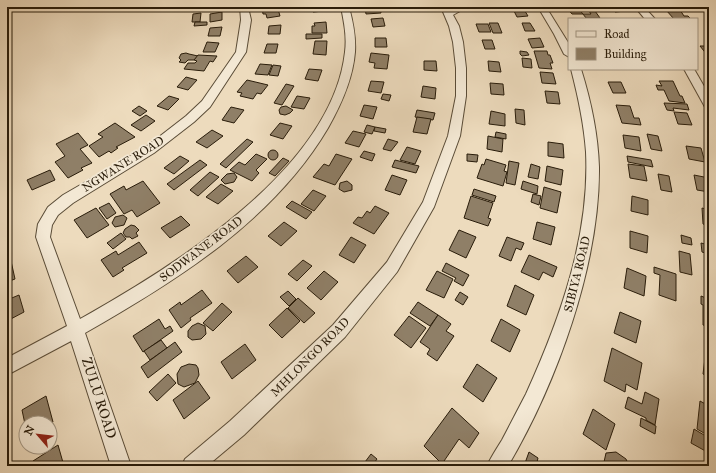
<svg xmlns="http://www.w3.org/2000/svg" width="716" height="473" viewBox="0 0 716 473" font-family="'IM FELL Great Primer',serif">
<rect width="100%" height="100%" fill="#eddbbd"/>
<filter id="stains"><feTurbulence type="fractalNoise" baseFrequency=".005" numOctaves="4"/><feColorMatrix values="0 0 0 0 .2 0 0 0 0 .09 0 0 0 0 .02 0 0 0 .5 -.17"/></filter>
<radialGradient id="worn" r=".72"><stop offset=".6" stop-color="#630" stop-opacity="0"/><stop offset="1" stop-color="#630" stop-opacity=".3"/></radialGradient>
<g fill="#8f7f67" stroke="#291c0a">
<polygon points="262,7 280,7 278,9 280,16 267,18 266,14 263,14"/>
<polygon points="312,7 323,7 324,11 313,12"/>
<polygon points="369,7 380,7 381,13 366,14 365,8"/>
<polygon points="566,7 577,7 583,14 572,14"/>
<polygon points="610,7 622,7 626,11 615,12"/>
<polygon points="523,8 528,16 517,17 513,9"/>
<polygon points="666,10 680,10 684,16 688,16 691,19 674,19"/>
<polygon points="589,11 595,11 600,18 586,18 583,14 591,14"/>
<polygon points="222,12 222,20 210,22 210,14"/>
<polygon points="201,13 200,22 192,22 193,14"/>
<polygon points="383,18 385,26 373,27 371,19"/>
<polygon points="195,22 207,22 207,25 194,26"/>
<polygon points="326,22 327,33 312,33 312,26 315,26 314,23"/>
<polygon points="489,23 498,23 502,33 493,33"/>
<polygon points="522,23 530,23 535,31 525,31"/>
<polygon points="476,24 488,24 491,32 479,32"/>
<polygon points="281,25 280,34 268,34 269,26"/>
<polygon points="222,27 220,36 208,36 210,28"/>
<polygon points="306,34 322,34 322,38 306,39"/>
<polygon points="375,38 386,38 387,47 375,47"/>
<polygon points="540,38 544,47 532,48 528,39"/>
<polygon points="482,40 492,40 495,49 485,49"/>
<polygon points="315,41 327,41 326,55 313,54"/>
<polygon points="207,42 219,43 215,52 203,52"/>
<polygon points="267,44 278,44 276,53 264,53"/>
<polygon points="700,46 709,46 709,56 708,56"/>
<polygon points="520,51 527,52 529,55 522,56 520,54"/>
<polygon points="534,51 547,51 548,55 550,55 553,63 550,63 552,69 539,68"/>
<polygon points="186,53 189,54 198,56 194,60 188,60 185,63 179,62 181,60 179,58 181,54"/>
<polygon points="371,53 389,55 387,69 374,68 375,63 369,62"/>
<polygon points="198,55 217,56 213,62 210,61 204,71 184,69 188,63 195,63 197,61 194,60"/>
<polygon points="522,58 531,59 532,68 523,67"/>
<polygon points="424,61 436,61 437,71 424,70"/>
<polygon points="488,61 499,62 501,72 489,71"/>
<polygon points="260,64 272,65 268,75 255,74"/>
<polygon points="273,65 281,66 278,76 269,75"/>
<polygon points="309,69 322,70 318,81 305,79"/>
<polygon points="540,72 553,73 556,84 542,83"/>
<polygon points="186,77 197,80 188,90 177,87"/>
<polygon points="247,80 268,85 261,94 257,93 253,99 240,96 242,93 237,92"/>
<polygon points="371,81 384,82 381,93 368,91"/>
<polygon points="659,81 673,81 680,96 682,96 685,103 669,101 664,90 658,90 656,85 662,86"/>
<polygon points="608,82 621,82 626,93 613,93"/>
<polygon points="490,83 503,84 504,95 491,94"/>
<polygon points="286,84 294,86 282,105 274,103"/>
<polygon points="423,86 436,88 435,99 421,97"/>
<polygon points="545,91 558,92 560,104 547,103"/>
<polygon points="383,94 391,95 389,101 381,99"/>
<polygon points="169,96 179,99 168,110 157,106"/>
<polygon points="297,96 310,98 304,109 291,107"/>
<polygon points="664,103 687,104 689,110 673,108 674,111 667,110"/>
<polygon points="364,105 377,107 373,119 360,116"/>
<polygon points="616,105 630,106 634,118 639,118 641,125 622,123"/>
<polygon points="139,106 147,111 140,116 132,111"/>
<polygon points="286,106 293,110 290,113 285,115 280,114 279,110 281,107"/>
<polygon points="231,107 244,110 234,123 222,120"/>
<polygon points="515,109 524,110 525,125 516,123"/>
<polygon points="417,110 435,113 433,120 415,117"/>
<polygon points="491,111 505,114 505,126 489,124"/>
<polygon points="674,112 687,113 692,125 678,124"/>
<polygon points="146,115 155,121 141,131 131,125"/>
<polygon points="417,117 431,119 427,134 413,132"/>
<polygon points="115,123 135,137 116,147 118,148 111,153 109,151 99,157 89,146 103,137 98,134"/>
<polygon points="280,123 292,126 283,139 270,135"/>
<polygon points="367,125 375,127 372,134 364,132"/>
<polygon points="375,127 386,129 385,133 374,131"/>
<polygon points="212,130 223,136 207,148 196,142"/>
<polygon points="353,131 366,134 359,147 345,143"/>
<polygon points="496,132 506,134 506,139 495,137"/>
<polygon points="78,133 88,145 80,149 92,163 81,168 83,170 68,178 55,162 65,156 56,144"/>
<polygon points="647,134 658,136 662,151 651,149"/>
<polygon points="623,135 639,137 641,151 625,148"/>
<polygon points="488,136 503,139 502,152 487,149"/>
<polygon points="247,139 253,142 226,168 220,164"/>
<polygon points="388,139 398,142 391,151 383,149"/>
<polygon points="548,142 563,144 564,158 548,156"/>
<polygon points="686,146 701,148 705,162 689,159"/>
<polygon points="407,147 421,151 415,164 400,160"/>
<circle cx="273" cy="155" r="5"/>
<polygon points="364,151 375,154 372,161 360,157"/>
<polygon points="256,154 267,159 256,170 259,173 252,181 230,170 239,162 245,165"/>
<polygon points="336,154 352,159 335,185 313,177 324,164 329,166"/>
<polygon points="467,154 478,155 477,162 467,161"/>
<polygon points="180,156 189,161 174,174 164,168"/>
<polygon points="627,156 651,160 653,167 628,162"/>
<polygon points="283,158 289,161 275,176 269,173"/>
<polygon points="486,159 506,165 504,171 507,172 503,186 477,178 482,164 484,165"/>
<polygon points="200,160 207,165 174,190 167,184"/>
<polygon points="395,160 419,166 416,173 392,167"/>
<polygon points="509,161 519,163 515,185 506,183"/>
<polygon points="531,164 540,167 538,179 528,177"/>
<polygon points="628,164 644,166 647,181 630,178"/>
<polygon points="547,166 563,170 561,185 545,181"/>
<polygon points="50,170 55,180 32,190 27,180"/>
<polygon points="210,172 219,177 198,196 190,190"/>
<polygon points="234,173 237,177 234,182 225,184 221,180 227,174"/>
<polygon points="658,174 669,176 672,192 661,190"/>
<polygon points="392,175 407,180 400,195 385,190"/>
<polygon points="694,175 709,178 709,192 697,190"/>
<polygon points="143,181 160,203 137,217 132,210 124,214 110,194 124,186 126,190"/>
<polygon points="347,181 352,185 352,190 344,192 339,189 340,183"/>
<polygon points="523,181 538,186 537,194 521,189"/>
<polygon points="221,184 233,191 218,204 206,197"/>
<polygon points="544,187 561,192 557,213 540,208"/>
<polygon points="474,189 496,196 494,202 472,195"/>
<polygon points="313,190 326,196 314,211 301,204"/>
<polygon points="533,194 541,196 539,205 531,202"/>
<polygon points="471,196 493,203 488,218 491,219 488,226 464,218"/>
<polygon points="632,196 648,200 648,215 631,211"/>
<polygon points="292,201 312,212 306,219 286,207"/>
<polygon points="109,203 116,213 107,219 99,208"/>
<polygon points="375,206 389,213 374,234 353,223 358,217 362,218 367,211 370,213"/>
<polygon points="96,208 109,225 87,238 74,220"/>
<polygon points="702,208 709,210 709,226 703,224"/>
<polygon points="123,215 127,218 124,225 115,227 112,223 115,217"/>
<polygon points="181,216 190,225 170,238 161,228"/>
<polygon points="284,222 297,231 281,246 268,236"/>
<polygon points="537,222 555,227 551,245 533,239"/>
<polygon points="131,225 135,226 139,230 136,233 138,236 132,239 130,237 126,237 123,233 125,229"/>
<polygon points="459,230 476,237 466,258 449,250"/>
<polygon points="630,231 648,236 647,253 630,248"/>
<polygon points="121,233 126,239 113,249 107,243"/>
<polygon points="681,235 691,238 692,245 682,243"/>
<polygon points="351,237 366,245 354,263 339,255"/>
<polygon points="507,237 524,243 521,250 516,248 511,261 499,256"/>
<polygon points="139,242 147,253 122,268 124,270 113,277 101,260 116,251 118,255"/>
<polygon points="701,243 709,245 709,272 707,271 705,253 702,252"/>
<polygon points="679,251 690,254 692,275 680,272"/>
<polygon points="529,255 557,267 553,277 543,272 539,280 521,272"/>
<polygon points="246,256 258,267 238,283 227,271"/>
<polygon points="303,260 312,266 297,281 288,274"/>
<polygon points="11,261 15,279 7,282 7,263"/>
<polygon points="446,263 469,275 463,286 454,281 456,278 442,271"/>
<polygon points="654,267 676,274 676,301 659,295 660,275 654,273"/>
<polygon points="627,268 646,276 644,296 624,288"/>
<polygon points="324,271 338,282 321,300 307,288"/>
<polygon points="437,271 453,279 444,298 426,290"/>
<polygon points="515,285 534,295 526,315 507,306"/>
<polygon points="706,287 709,288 709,327 703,325 703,305 701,304 701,296 706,298"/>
<polygon points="202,290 212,303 190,318 191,320 181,328 169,310 180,302 181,305"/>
<polygon points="288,291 296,299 289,306 280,297"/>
<polygon points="460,292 468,297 463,305 455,300"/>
<polygon points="19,295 24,312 7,321 7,300"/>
<polygon points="298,298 315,313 304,323 288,308"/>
<polygon points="418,302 438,315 430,326 410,313"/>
<polygon points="222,303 232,312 213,331 203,323"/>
<polygon points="287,308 300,321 282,338 269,325"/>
<polygon points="620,312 641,321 636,343 614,333"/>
<polygon points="438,315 451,324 446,331 454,336 437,361 427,354 430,349 420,342"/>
<polygon points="409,316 426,328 411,348 394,335"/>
<polygon points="159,319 165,329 170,326 173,331 143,352 133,336"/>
<polygon points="501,319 520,330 510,352 491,341"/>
<polygon points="198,323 205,326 206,334 201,339 192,340 188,337 188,331 192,326"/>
<polygon points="161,340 167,348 150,360 144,351"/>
<polygon points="175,342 182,352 148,378 141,367"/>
<polygon points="245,344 256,360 232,379 221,362"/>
<polygon points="612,348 642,363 637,390 626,384 625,392 604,381"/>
<polygon points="706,350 709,351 709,377 703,374"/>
<polygon points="189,364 196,365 198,368 199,375 195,383 184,387 178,384 177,374 181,367"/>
<polygon points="477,364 497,378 483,402 463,387"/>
<polygon points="168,374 176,383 157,401 149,392"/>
<polygon points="198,381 210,398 184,419 173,400"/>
<polygon points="645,392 659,399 655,425 646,420 646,418 625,408 628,397 642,404"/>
<polygon points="46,396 53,422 50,424 26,423 26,429 22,410"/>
<polygon points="700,401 709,406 709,436 697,429"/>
<polygon points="452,408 479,433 469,448 459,439 442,464 424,446"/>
<polygon points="593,409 615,424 606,450 583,434"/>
<polygon points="641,418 656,426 655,434 640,426"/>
<polygon points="694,429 709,438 709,453 691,443"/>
<polygon points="58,445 64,466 34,466 33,461"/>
<polygon points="529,452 538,458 536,466 524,466"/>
<polygon points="616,452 626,459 629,466 605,466 604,462 606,453"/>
<polygon points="371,454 377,459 372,466 362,466"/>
</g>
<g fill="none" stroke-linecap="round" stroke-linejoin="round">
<defs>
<g id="street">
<path d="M240,7H248L251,20L246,52L210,107L194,122L154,153L73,203L58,215L52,225L50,237L80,319C173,267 332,169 345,52C347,37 344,22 341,7H349C353,22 356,36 355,52C353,79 341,105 328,128C273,221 176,281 85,333L131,466H111L71,341L7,375V358L67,326L36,237L38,224L48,207L63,195L146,147L186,116L202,101L236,52L241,20Z"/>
<polygon points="441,7 449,7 450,9 456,7 467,7 453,15 459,26 463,42 466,68 466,96 460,136 434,207 397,272 345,337 244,435 207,466 182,466 185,459 230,421 333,325 387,262 423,202 448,136 456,96 456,68 453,42 449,26"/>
<polygon points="538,7 546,7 569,44 569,57 564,54 554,34"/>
<polygon points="635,7 644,7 655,19 645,19"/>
<path d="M571,69H581C591,101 598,134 599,167C600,264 557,383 508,466H487C491,457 497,448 502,440C510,425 518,409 526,394C560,319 590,236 586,152C584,124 578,96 571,69Z"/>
<polygon points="684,69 694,69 709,95 709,108 705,107"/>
</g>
</defs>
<use href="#street" stroke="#5a4c37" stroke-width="2"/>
<use href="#street" fill="#f3e8d4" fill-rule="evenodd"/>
</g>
<g text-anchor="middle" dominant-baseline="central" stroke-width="3.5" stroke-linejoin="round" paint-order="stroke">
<g font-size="12" fill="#291c0a" stroke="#f3e8d4">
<text transform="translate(123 164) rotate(-32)">NGWANE ROAD</text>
<text transform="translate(201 249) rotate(-37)">SODWANE ROAD</text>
<text transform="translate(577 274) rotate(-76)">SIBIYA ROAD</text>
<text transform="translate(310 357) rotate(-45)">MHLONGO ROAD</text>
</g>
<g font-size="14" fill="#291c0a" stroke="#f3e8d4">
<text transform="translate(99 398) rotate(72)">ZULU ROAD</text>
</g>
</g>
<rect width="716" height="473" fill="none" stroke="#eddbbd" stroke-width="24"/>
<rect x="8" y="8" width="700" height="457" fill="none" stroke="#291c0a" stroke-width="2"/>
<rect x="12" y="12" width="692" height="449" fill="none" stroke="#291c0a"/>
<rect x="568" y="18" width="130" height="52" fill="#f3e8d4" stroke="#a29683"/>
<rect x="576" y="31" width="20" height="6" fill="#f3e8d4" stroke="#a29683"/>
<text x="604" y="38" font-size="12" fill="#291c0a">Road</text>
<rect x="576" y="48" width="20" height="12" fill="#8f7f67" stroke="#a29683"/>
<text x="604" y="58" font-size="12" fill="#291c0a">Building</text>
<g transform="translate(38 435) rotate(298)"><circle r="19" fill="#f3e8d4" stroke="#a29683"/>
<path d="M0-3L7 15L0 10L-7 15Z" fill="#8f2418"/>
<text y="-6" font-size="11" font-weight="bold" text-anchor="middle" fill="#291c0a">N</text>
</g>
<rect width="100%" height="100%" filter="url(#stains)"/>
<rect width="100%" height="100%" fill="url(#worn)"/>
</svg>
